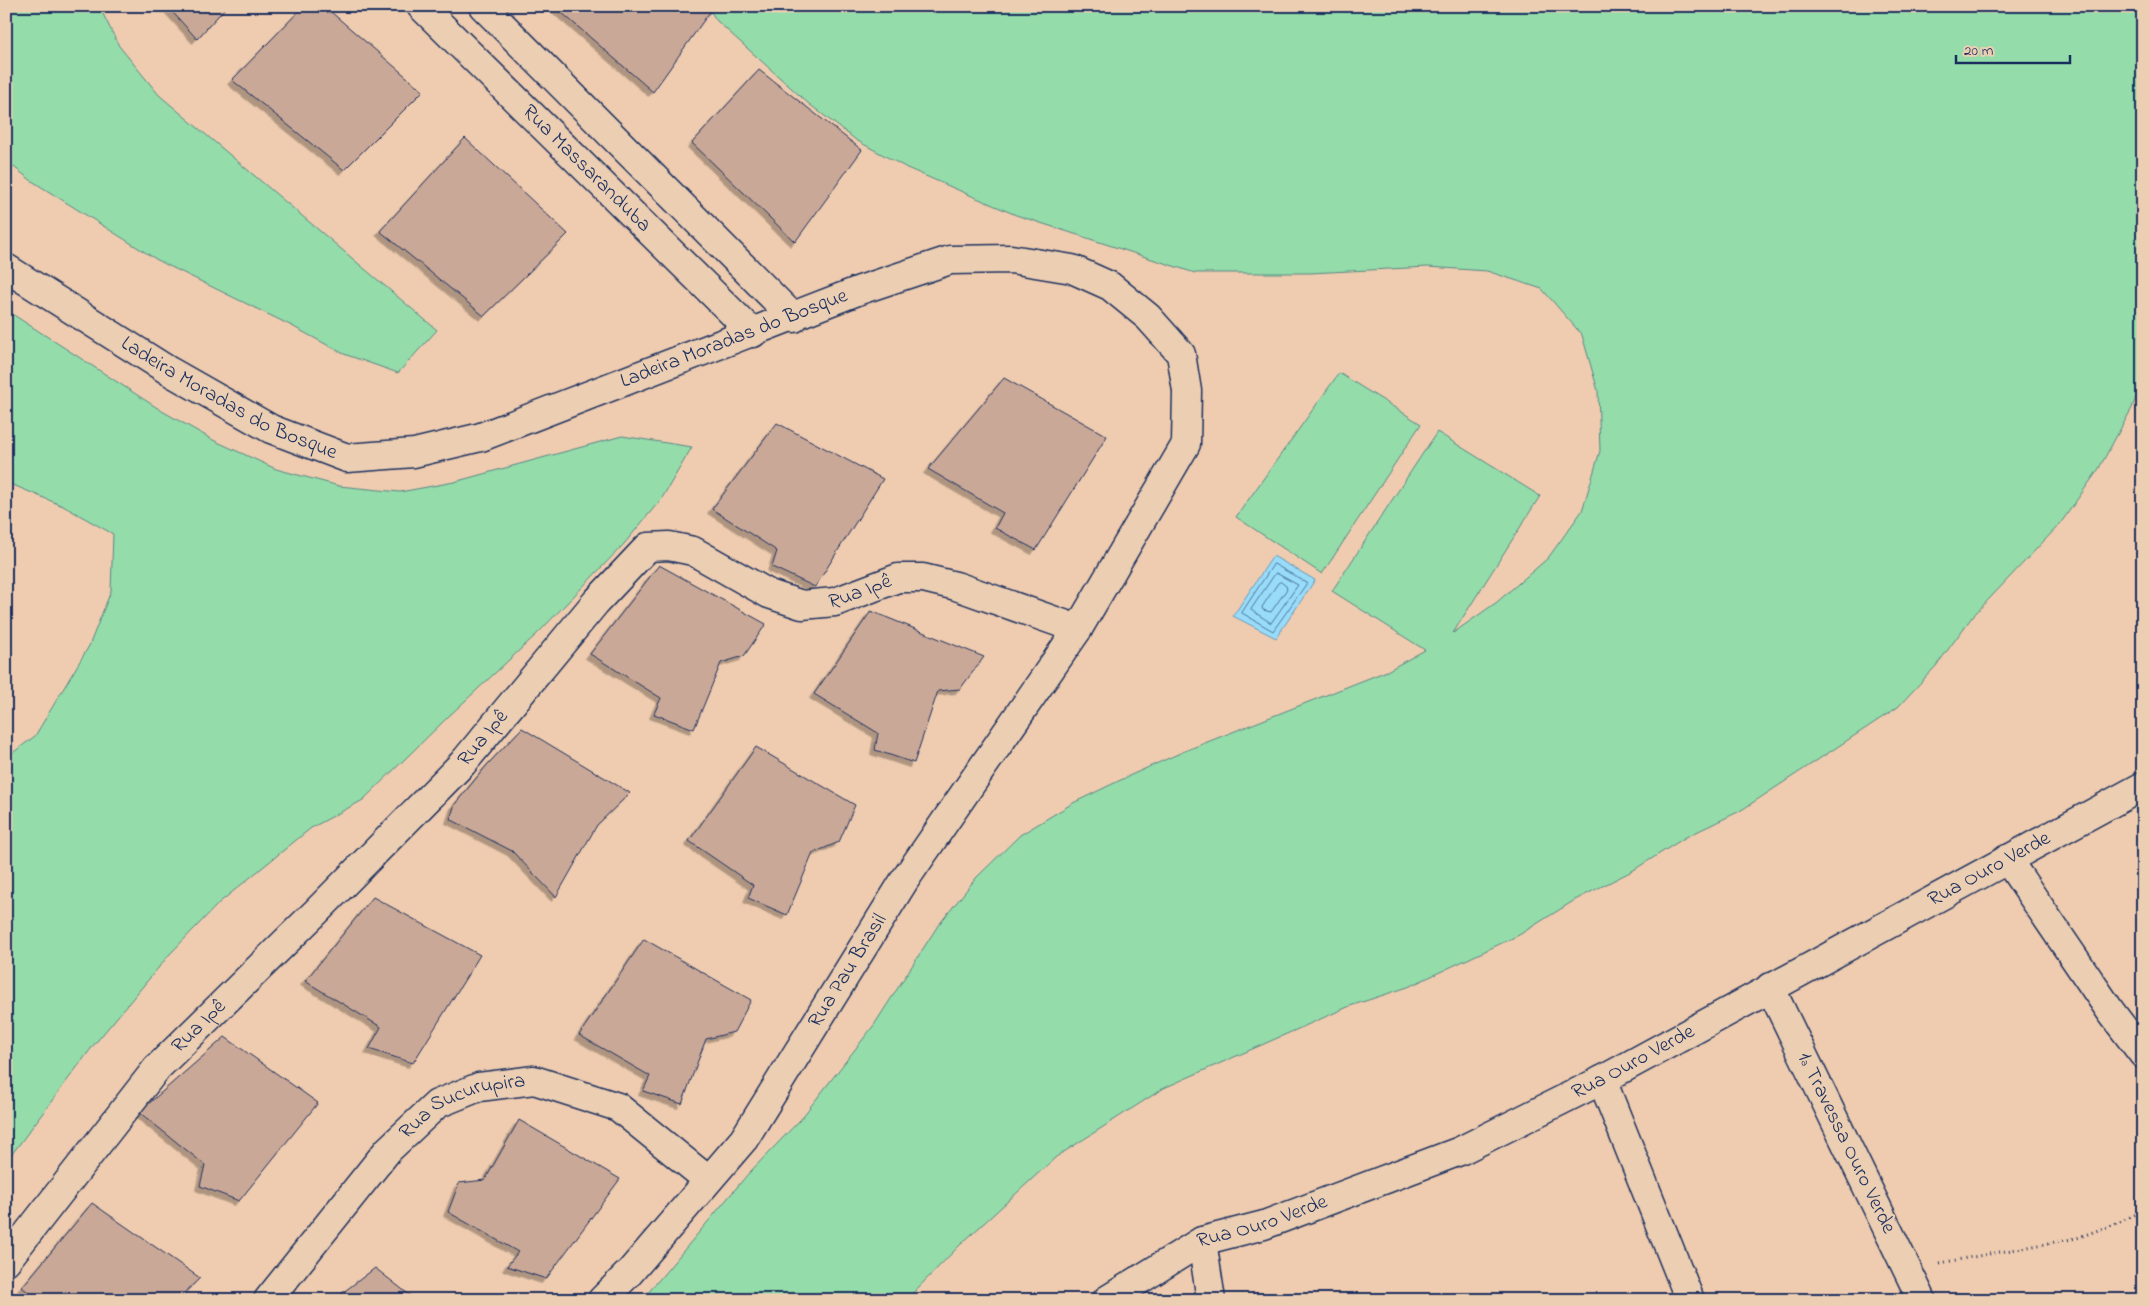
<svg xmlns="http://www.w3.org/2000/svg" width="2149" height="1306" viewBox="0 0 2149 1306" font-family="'Indie Flower',sans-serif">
<defs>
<filter id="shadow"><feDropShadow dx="-4.5" dy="4.5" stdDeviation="0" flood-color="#0004"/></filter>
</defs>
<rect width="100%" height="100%" fill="#efccaf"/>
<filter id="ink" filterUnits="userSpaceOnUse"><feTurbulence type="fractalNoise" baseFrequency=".02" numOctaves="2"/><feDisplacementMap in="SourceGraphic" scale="10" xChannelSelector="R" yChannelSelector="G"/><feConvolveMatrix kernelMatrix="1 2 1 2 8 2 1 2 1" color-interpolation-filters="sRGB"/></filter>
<g filter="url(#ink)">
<g fill="#94dcaa" stroke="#588684">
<polygon points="6,6 99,6 119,46 159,95 437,330 398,373 344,354 292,326 159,261 32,181 6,161"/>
<polygon points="707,6 2143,6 2143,378 2132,408 2098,470 2060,524 1972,617 1936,666 1898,707 1740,811 1686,837 1632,871 1575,900 1519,935 1408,987 1350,1006 1164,1088 1056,1157 960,1245 906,1300 642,1300 748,1174 800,1120 874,1025 937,927 976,878 1020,835 1073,803 1131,775 1187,750 1387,671 1425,650 1332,591 1437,432 1540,496 1453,633 1497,602 1548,558 1582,511 1600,451 1598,391 1582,335 1542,289 1487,271 1428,267 1310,273 1195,273 1016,215 907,168 856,140 809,104 717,21"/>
<polygon points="6,310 162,411 213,440 276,469 339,486 400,492 454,482 622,436 692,447 662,498 624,544 539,632 450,715 363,800 311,828 220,902 169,955 93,1046 6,1162 6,758 35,736 89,646 111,591 113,534 63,506 6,482"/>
<polygon points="1339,373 1421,424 1322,574 1236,517"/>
</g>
<polygon fill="#98dcfa" stroke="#6697bc" points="1273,556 1315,580 1276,638 1233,616"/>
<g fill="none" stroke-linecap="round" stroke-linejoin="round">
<g stroke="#4d749c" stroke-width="1">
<polygon points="1274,564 1307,583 1273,631 1242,613"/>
<polygon points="1276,573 1298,585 1271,623 1251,610"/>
<polygon points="1281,582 1286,586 1287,589 1271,612 1263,610 1262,607 1278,583"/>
</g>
</g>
<g fill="#caa897" stroke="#1b2f5e" filter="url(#shadow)">
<polygon points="167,6 227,6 197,39"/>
<polygon points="304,6 324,6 423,91 344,170 232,80"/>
<polygon points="554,6 714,6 653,92"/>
<polygon points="759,70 862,150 795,242 692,143"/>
<polygon points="465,138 568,234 484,316 380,231"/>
<polygon points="1004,378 1107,436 1036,550 995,528 1003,513 928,469"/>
<polygon points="777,423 883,479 815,587 772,567 777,551 712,509"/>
<polygon points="659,565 766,624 744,656 721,663 694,729 654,714 661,698 590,654"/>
<polygon points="871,611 984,657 960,689 938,691 914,763 875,750 878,733 814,694"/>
<polygon points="522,728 630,793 597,825 556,897 512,851 450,819 455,804 487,765"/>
<polygon points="756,747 855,805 839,842 813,853 787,915 748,898 753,885 689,841"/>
<polygon points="373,897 480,955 413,1063 369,1049 381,1027 305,981"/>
<polygon points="644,939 751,1000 734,1032 706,1039 682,1104 643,1091 650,1076 579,1035"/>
<polygon points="225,1037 318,1103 239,1201 200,1186 205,1165 139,1112"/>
<polygon points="519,1120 620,1179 546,1279 507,1266 518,1252 448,1212 459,1183 485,1180"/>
<polygon points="92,1203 200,1278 177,1300 38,1300 22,1287"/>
<polygon points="375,1268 416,1300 333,1300"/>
</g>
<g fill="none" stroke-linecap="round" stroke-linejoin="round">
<defs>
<g id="minor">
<path id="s1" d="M421,6L753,333"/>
<polyline points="483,6 794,318"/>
<path id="s2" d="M6,268L169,371L271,429L347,458L414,453L481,437L860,290L950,260L1011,259L1072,269L1110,286L1148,317L1181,354L1187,391L1186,444L1078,629L904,881L744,1139L630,1272L602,1300"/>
<polyline points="2007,859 2111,1012 2143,1054"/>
<polyline points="1770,987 1922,1300"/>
<polyline points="1602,1080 1690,1300"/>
<polyline points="1202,1241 1211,1300"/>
<path id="s3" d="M6,1261L157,1068L316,912L463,763L596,602L648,547L669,546L693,551L769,594L802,605L835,602L898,578H923L956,586L1078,629"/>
<path id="s4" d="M268,1300L388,1150L437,1104L479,1087L534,1080L618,1107L708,1180"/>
<path id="s5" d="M1107,1300L1202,1241L1264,1225L1460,1151L1602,1080L2143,786"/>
</g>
</defs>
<use href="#minor" stroke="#1b2f5e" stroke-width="31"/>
<polyline stroke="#1b2f5e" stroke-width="3" stroke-dasharray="1 4" stroke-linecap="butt" points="1940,1263 2077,1238 2120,1222 2143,1210"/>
<use href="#minor" stroke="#eccfb3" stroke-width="28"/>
</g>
</g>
<g text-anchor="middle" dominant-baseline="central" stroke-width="4" stroke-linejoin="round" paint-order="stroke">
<g font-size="21" fill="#1b2f5e" stroke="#eccfb3">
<text stroke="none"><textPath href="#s1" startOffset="232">Rua Massaranduba</textPath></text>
<text stroke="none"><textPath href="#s2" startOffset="799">Ladeira Moradas do Bosque</textPath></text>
<text stroke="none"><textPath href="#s2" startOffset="259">Ladeira Moradas do Bosque</textPath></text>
<text stroke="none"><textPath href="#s3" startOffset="1189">Rua Ipê</textPath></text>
<text stroke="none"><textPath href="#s3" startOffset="709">Rua Ipê</textPath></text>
<text stroke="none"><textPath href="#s5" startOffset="985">Rua Ouro Verde</textPath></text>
<text transform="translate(848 971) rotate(-58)">Rua Pau Brasil</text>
<text stroke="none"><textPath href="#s3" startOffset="304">Rua Ipê</textPath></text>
<text stroke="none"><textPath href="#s5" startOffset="580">Rua Ouro Verde</textPath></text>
<text stroke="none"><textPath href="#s4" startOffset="282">Rua Sucurupira</textPath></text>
<text transform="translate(1846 1143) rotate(64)">1ª Travessa Ouro Verde</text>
<text stroke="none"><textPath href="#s5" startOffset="175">Rua Ouro Verde</textPath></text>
</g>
</g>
<rect width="2149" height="1306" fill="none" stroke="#eccfb3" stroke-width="25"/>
<rect x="12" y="12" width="2124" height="1281" fill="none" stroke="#1b2f5e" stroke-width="2" filter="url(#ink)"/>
<path d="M1956 55v8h114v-8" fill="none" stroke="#1b2f5e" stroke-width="2.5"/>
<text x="1964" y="55" font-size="15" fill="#1b2f5e" stroke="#eccfb3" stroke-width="4" paint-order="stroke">20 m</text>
</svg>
